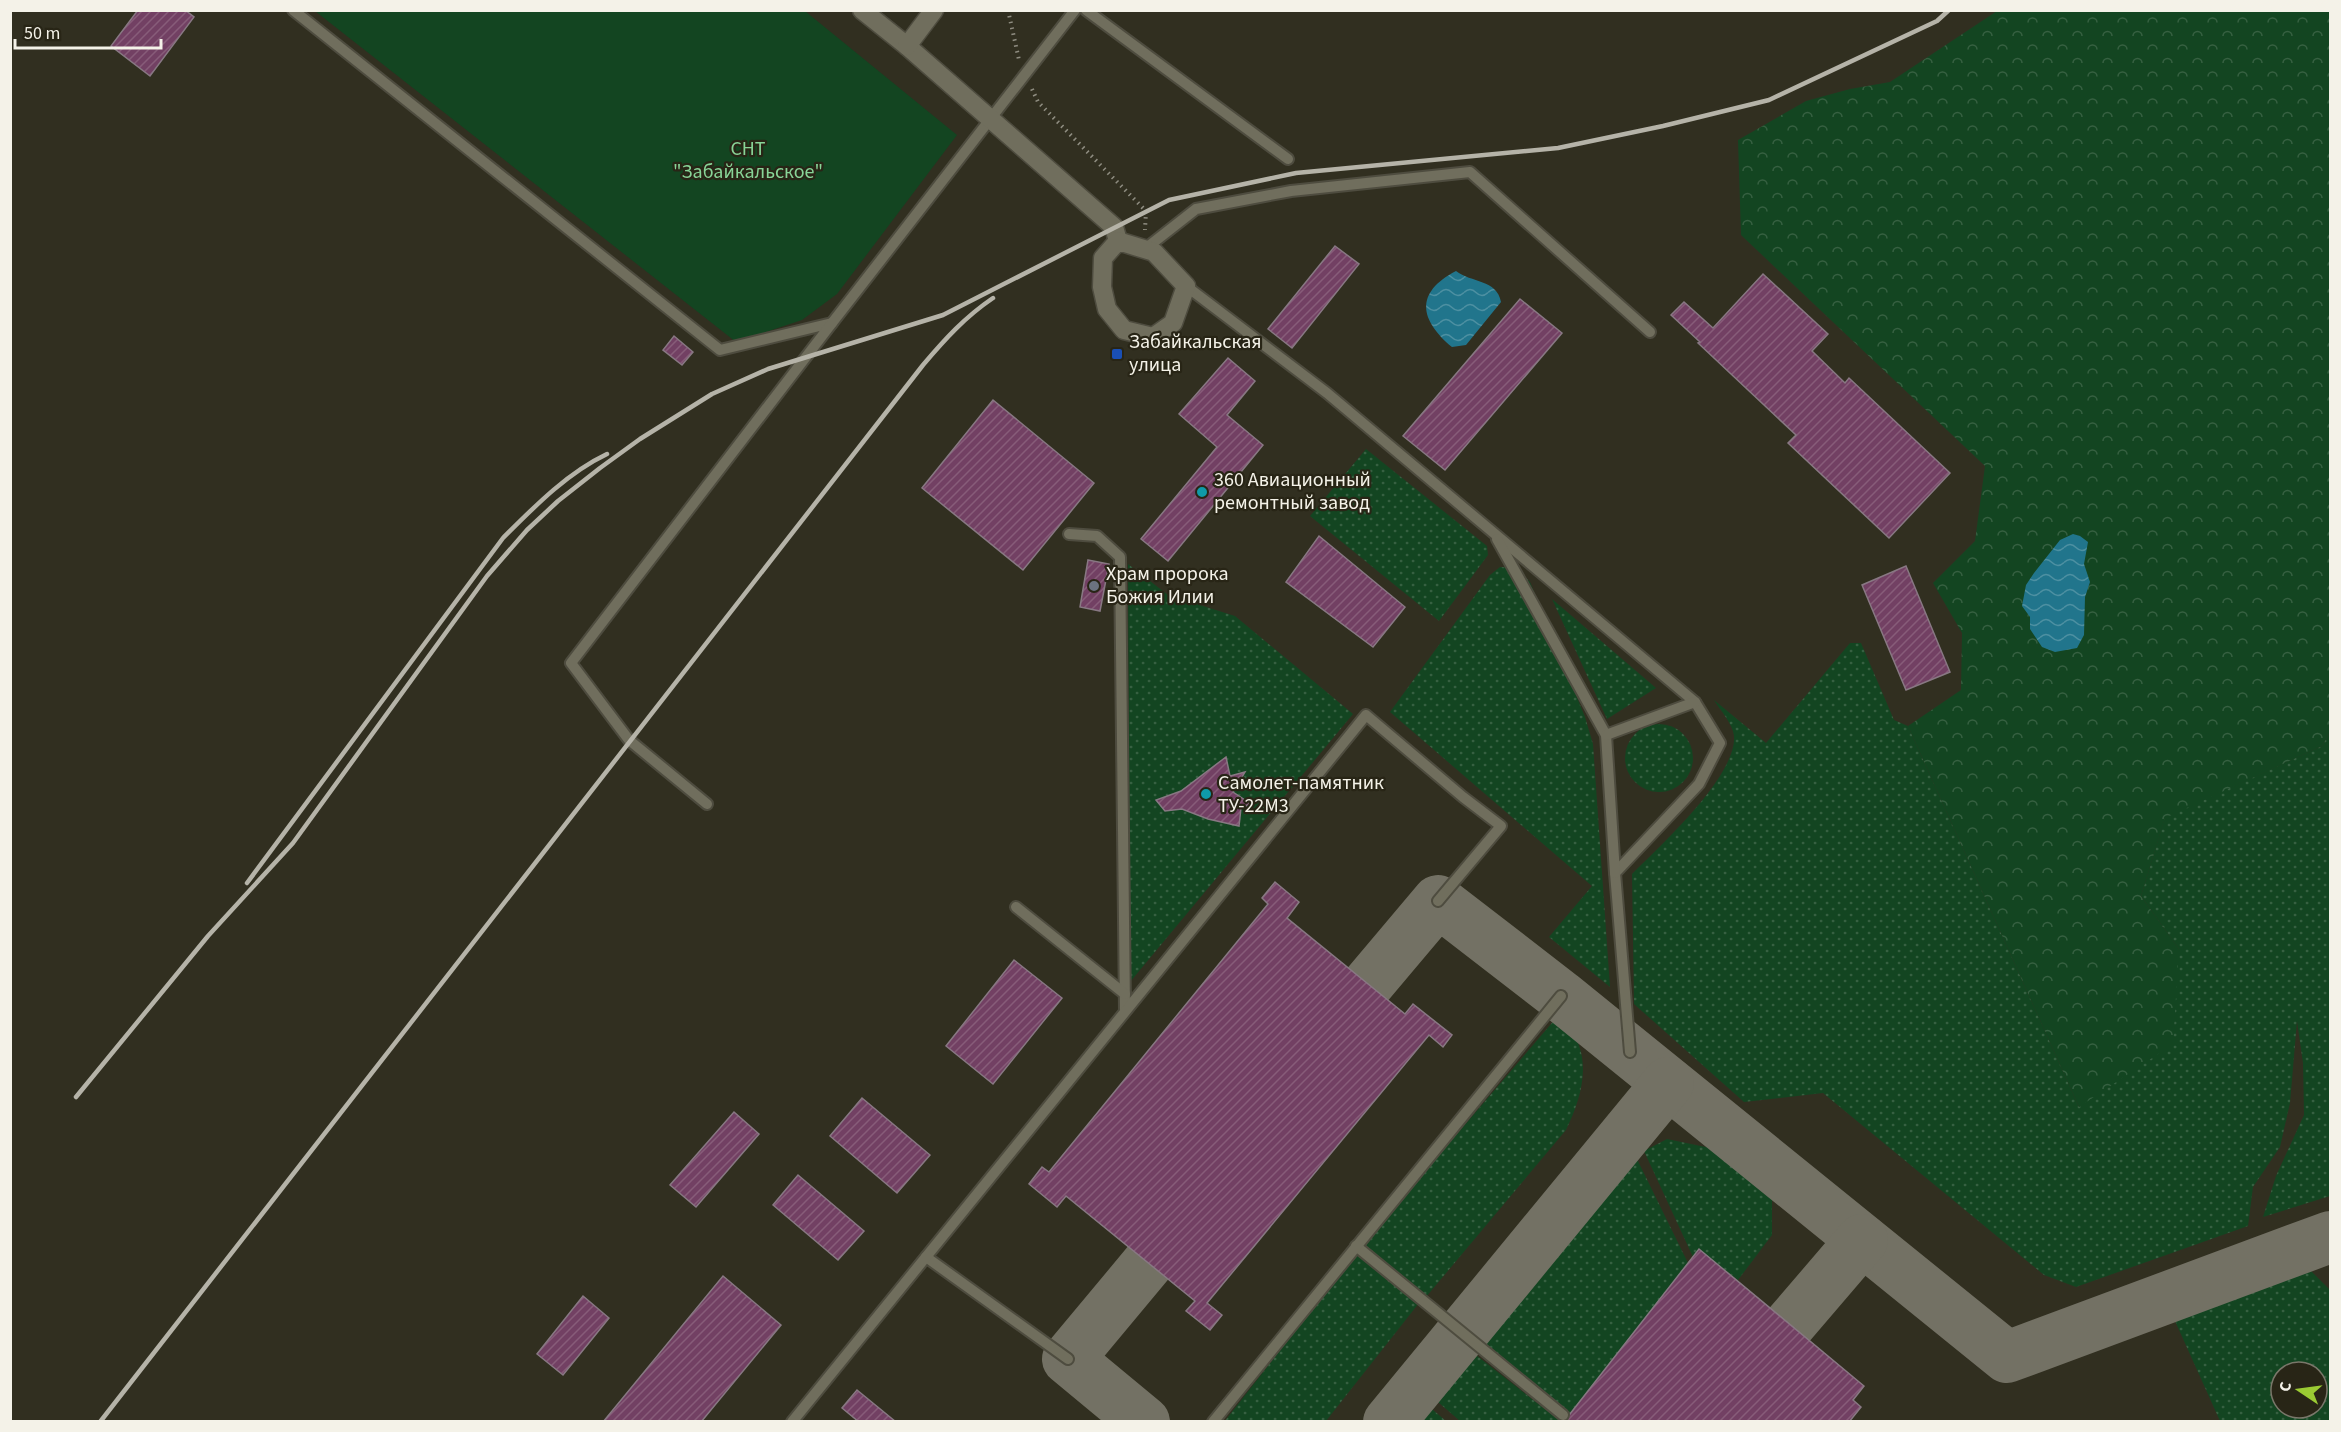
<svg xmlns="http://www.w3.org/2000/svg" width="2341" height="1432" viewBox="0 0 2341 1432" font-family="'Source Sans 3',sans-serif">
<defs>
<pattern id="grass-dots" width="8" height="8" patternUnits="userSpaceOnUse" patternTransform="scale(1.5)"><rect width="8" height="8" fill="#134521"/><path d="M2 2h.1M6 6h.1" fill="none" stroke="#366041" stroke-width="1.8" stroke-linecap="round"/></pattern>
<pattern id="forest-crowns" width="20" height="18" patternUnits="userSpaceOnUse" patternTransform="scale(1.5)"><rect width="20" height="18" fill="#134521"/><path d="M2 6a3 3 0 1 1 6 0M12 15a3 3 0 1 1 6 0" fill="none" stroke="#366041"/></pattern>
<pattern id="water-waves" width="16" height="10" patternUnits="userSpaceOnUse" patternTransform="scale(1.5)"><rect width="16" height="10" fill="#21758c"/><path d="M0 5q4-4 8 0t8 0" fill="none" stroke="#4d90a2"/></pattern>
<pattern id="building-hatch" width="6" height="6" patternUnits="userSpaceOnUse" patternTransform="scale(1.5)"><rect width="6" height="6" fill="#724063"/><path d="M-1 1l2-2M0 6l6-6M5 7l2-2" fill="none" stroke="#875c79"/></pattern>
</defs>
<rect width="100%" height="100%" fill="#312f20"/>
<g fill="url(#grass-dots)" fill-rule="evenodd">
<polygon points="1366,449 1487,546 1488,555 1439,621 1310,516"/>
<polygon points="1128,564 1168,595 1235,616 1353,714 1130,982"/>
<polygon points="1500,567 1517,568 1530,582 1585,717 1593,744 1610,987 1549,937 1592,886 1390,712 1490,575"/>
<polygon points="1552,599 1656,688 1607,719"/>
<path d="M1850,643H1861L1894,720L1908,726L2079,1107L2179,949L2141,896L2165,817L2322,746L2330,732V1196L2263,1217L2276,1176L2304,1115L2303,1063L2297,1021L2290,1103L2280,1147L2253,1187L2248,1226L2076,1287L2044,1275L1823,1093L1744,1102L1634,1004L1632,874C1660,846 1737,776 1734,736C1733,724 1720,710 1714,700L1766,743Z"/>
<circle cx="1659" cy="758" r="34"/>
<path d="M1557,1017C1563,1024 1572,1031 1576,1039C1591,1068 1579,1103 1566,1130L1426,1297L1363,1244Z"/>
<polygon points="1667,1139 1720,1150 1772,1195 1772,1235 1738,1280 1699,1250 1693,1257 1644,1151"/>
<polygon points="1635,1155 1688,1263 1570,1414 1484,1347 1485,1336 1478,1327 1617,1163"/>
<polygon points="1357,1252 1419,1303 1326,1421 1224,1422"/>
<path d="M2309,1269L2330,1290V1421H2220L2175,1321ZM2281,1372H2317V1408H2281Z"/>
<polygon points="1459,1350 1466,1355 1476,1355 1560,1421 1460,1421 1424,1390"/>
<polygon points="1419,1398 1446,1421 1400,1421"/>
</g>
<polygon fill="url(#forest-crowns)" points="1997,11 2330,11 2330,732 2322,746 2165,818 2141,896 2179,949 2173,1044 2079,1107 1908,726 1961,690 1962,633 1933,583 1975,541 1985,466 1741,235 1738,140 1806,101 1850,89 1890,82"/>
<polygon fill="#134521" points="315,11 805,11 957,135 837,294 802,320 736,342"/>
<g fill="url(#water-waves)">
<path d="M1456,271C1471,283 1497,279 1501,302L1466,345L1452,347C1420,320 1414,293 1456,271Z"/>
<polygon points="2073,534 2080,536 2088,542 2084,564 2090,582 2085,597 2084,635 2077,648 2055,652 2042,647 2030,629 2030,617 2022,606 2026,585 2034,573 2060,540"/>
</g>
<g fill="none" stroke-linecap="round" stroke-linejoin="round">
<g stroke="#737164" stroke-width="52">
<polyline points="1368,984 1438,901 1561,996 2007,1357 2330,1237"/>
<polyline points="1790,1324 1862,1240"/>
<polyline points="1144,1422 1068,1359 1148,1263"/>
<polyline points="1389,1422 1668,1083"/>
</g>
</g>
<g fill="url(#building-hatch)" stroke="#887883" stroke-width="1.5">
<polygon points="138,10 185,10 194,17 150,76 111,46"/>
<polygon points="1335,246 1359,264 1292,348 1268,329"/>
<polygon points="1763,274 1828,334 1812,351 1845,383 1849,378 1950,473 1889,538 1788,443 1796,435 1698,343 1700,342 1671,315 1684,302 1713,328"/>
<polygon points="1520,299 1562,333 1445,470 1403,436"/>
<polygon points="674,336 693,352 682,365 663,350"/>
<polygon points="1228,358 1255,381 1227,415 1263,445 1168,561 1141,539 1217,447 1179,414"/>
<polygon points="993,400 1094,483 1023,570 922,488"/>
<polygon points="1319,536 1405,607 1373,647 1286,582"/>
<polygon points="1088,560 1109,564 1100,611 1080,607"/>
<polygon points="1906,566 1950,672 1906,690 1862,585"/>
<polygon points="1226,757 1230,776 1245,772 1233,792 1251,804 1241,808 1239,826 1208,819 1182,809 1165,811 1156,800 1181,791"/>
<polygon points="1275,882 1299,902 1287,918 1405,1014 1413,1004 1452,1035 1443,1047 1429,1035 1207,1303 1222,1315 1210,1330 1186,1311 1195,1301 1066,1196 1057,1207 1029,1184 1042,1167 1049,1172 1268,904 1262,898"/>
<polygon points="1014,960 1062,998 993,1084 946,1046"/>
<polygon points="862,1098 930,1155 897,1193 830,1136"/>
<polygon points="734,1112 759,1134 696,1207 670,1185"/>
<polygon points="798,1175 864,1231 838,1260 773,1205"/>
<polygon points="1699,1249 1864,1386 1853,1400 1861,1407 1849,1422 1566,1422 1570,1414"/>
<polygon points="723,1276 781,1325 701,1422 603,1422"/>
<polygon points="583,1296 609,1318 563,1375 537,1354"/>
<polygon points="857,1390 896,1422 859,1422 842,1408"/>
</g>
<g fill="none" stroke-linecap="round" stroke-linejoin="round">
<defs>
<g id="lane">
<polyline points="293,10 720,350 832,323"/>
<polyline points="1086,10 1288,159"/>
<polyline points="1145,249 1196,209 1291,191 1470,172 1650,332"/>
<polyline points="1186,286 1327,393 1695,702 1720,743 1699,784 1615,873 1630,1052"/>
<polyline points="1069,534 1097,536 1120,557 1125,1011"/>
<polyline points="1497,539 1606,735 1615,873"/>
<polyline points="1606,735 1695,702"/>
<polyline points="707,804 629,740 571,663 832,323 1075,10"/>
<polyline points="1016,907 1125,994"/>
<polyline points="1356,1246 1563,1415"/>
<polyline points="926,1257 1068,1359"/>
<polyline points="792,1422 1366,715 1463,797 1501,826 1438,901"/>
<polyline points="1213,1422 1561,996"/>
</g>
<g id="street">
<polyline points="862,10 907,46 1114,227 1118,241"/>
<polyline points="907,46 934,10"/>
<polygon points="1118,241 1154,252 1186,286 1173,323 1153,337 1124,330 1107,309 1102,287 1103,258"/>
</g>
</defs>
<use href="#lane" stroke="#4e4c3f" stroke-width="14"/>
<use href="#street" stroke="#4e4c3f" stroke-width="21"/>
<g stroke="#8f8d81" stroke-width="4" stroke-dasharray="1.5 4.5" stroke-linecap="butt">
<polyline points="1008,10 1019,60"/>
<polyline points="1032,89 1038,102 1146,211 1145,230"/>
</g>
<use href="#lane" stroke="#706e5d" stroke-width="10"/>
<use href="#street" stroke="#706e5d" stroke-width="18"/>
<g stroke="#b5b3a8" stroke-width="4.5">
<path d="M247,883L503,538C534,507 567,473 607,454"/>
<polyline points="76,1097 208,936 293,843 487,576 527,530 558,501 600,468 640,439 712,394 768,369 943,315 1169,200 1296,173 1558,148 1663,126 1769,100 1937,21 1949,10"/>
<path d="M100,1422L923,365C945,339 965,317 993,298"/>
</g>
</g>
<rect fill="#1a4fb4" stroke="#282516" stroke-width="2" x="1111" y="348" width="12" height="12" rx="3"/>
<g fill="#0f9aa8" stroke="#282516" stroke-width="2">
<circle cx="1202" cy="492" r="6"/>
<circle cx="1206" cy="794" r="6"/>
</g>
<circle fill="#6b7280" stroke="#282516" stroke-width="2" cx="1094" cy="586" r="6"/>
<g text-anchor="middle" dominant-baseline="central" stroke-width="4.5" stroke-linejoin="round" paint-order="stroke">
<g font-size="20" fill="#88d497" stroke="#282516">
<text x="748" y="149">СНТ<tspan x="748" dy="23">"Забайкальское"</tspan></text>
</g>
<g font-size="20" fill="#f4f2e8" stroke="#282516" text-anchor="start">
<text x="1129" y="342">Забайкальская<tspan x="1129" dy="23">улица</tspan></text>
<text x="1214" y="480">360 Авиационный<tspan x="1214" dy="23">ремонтный завод</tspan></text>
<text x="1106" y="574">Храм пророка<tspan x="1106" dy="23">Божия Илии</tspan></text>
<text x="1218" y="783">Самолет-памятник<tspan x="1218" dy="23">ТУ-22М3</tspan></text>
</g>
</g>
<rect width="2341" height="1432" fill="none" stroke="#f4f2e8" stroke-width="24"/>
<g transform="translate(2299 1390) rotate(283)"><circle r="28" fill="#282516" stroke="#7a776a" stroke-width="1.5"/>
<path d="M0-4.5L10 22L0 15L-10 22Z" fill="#9bcb33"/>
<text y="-9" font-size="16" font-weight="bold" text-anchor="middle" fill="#f4f2e8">С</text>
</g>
<path d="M15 39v9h146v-9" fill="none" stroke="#f4f2e8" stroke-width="3"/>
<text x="24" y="39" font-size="18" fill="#f4f2e8" stroke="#282516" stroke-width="4.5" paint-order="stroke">50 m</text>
</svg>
